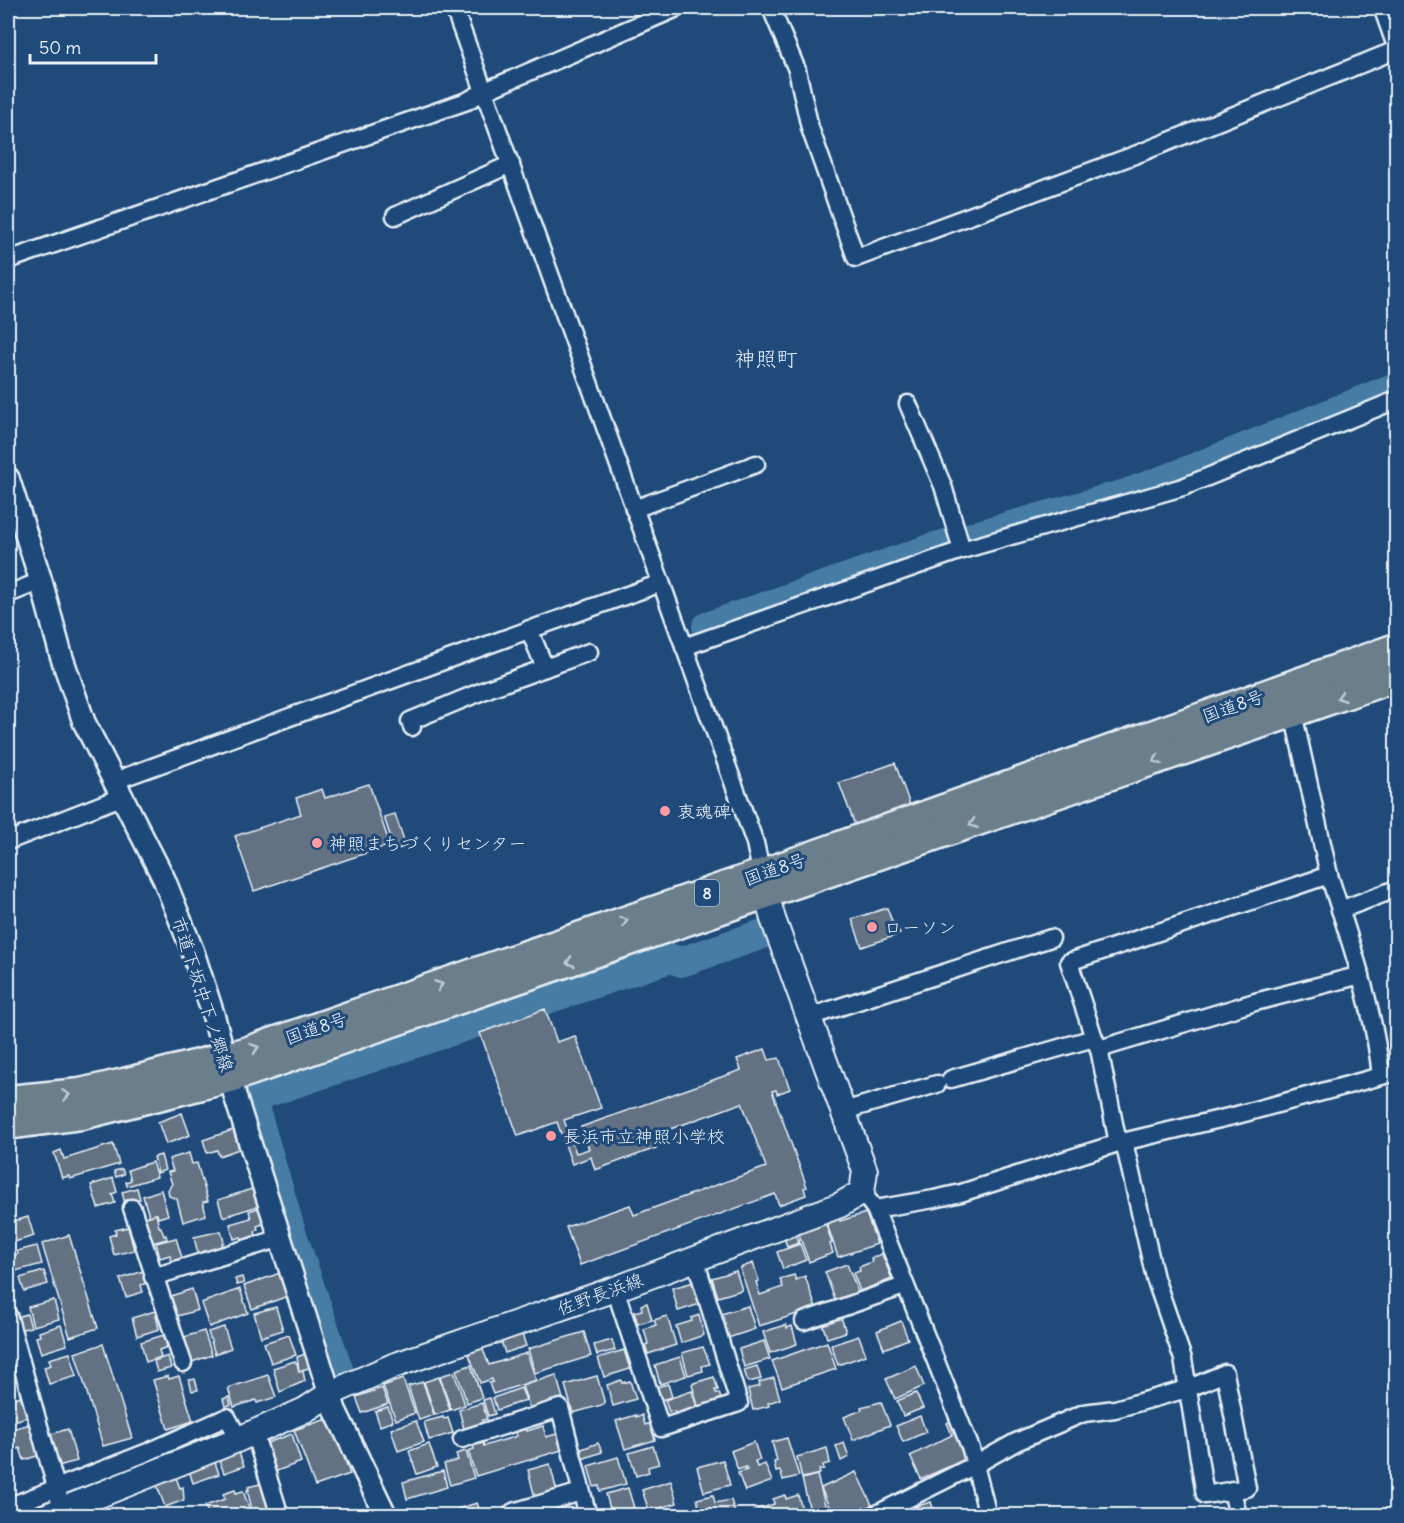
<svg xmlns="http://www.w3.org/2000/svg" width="1404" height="1523" viewBox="0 0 1404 1523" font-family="Delius,'Klee One',sans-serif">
<rect width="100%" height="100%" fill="#1f4a7a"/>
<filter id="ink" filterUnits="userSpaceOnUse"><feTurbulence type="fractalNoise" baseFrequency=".0167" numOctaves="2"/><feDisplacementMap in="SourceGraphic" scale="12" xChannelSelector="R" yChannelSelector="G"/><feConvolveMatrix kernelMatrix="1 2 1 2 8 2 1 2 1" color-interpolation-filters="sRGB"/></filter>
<g filter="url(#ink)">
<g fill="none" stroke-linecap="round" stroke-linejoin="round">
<g stroke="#477ca4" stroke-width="30">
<polyline points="707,627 936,547 1122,495 1180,474 1396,387"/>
<polyline points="338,1369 291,1232 253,1103 259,1095 670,958 681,962 760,935"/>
<polyline points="11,1516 226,1430"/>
</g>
</g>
<g fill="#647283" stroke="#e8f1f8" stroke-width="1.5">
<polygon points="895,763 910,805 855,825 839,783"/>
<polygon points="369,784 390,845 254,891 235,836 301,814 296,798 322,789 325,798"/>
<polygon points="395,814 406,846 395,850 384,817"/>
<polygon points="887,908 893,924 896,923 900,934 862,947 852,919"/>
<polygon points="545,1009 557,1042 575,1036 601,1108 564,1120 576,1153 589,1149 581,1127 741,1070 737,1059 765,1049 769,1060 779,1058 790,1089 777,1094 776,1090 772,1091 807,1187 804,1188 806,1195 779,1205 775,1194 580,1265 566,1227 630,1205 634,1215 766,1167 742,1103 651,1136 656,1148 595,1170 591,1157 572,1164 557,1122 518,1136 480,1033"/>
<polygon points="182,1113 190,1135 166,1144 158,1122"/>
<polygon points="233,1130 239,1149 219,1156 217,1150 207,1153 203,1140"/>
<polygon points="113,1144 119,1164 70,1179 69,1176 62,1178 54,1153 61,1150 64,1159"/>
<polygon points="189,1153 192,1164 197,1163 208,1201 203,1202 206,1215 183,1222 177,1199 169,1196 168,1190 172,1184 168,1172 173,1171 169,1159"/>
<polygon points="161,1155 165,1170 158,1173 154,1157"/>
<polygon points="152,1162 157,1177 127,1186 126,1182 131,1180 128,1170"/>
<polygon points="122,1169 124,1174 116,1177 114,1171"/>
<polygon points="113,1178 117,1192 112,1194 115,1203 98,1208 91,1185"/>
<polygon points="137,1188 140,1199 125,1204 122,1192"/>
<polygon points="255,1188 261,1205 223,1217 218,1200"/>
<polygon points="161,1190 168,1215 158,1218 157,1214 149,1216 143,1196"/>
<polygon points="261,1207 266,1223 257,1226 258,1230 255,1231 256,1235 242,1240 241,1237 234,1239 230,1224 251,1218 249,1211"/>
<polygon points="866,1213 877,1244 838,1257 826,1221 839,1217 840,1221"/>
<polygon points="156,1214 159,1227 161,1227 164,1236 166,1235 167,1239 152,1243 143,1218"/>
<polygon points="28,1217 34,1236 8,1244 8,1232 10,1231 8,1223"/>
<polygon points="825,1222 832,1243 830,1244 833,1253 809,1262 798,1232"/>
<polygon points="128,1227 134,1250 114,1255 109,1236 116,1234 115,1230"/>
<polygon points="221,1231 224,1242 222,1243 223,1247 198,1254 194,1237"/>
<polygon points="796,1233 799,1243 787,1247 784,1237"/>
<polygon points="69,1235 98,1328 70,1337 42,1244"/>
<polygon points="176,1238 182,1258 171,1261 170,1255 160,1258 156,1243"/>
<polygon points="800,1244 806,1260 783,1269 777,1252"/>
<polygon points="37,1246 42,1264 15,1271 16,1275 8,1277 8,1257 18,1254 17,1251"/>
<polygon points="882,1254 892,1279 860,1291 853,1273 860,1271 859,1267 872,1262 871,1258"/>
<polygon points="753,1263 759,1281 756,1282 760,1295 783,1287 780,1279 794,1275 796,1280 805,1276 816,1308 759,1326 740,1268"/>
<polygon points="847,1264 858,1292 835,1300 825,1272"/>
<polygon points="44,1271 48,1284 24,1291 20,1278"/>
<polygon points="143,1271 147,1283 141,1285 143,1292 126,1297 120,1279"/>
<polygon points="736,1271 742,1290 718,1297 712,1278"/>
<polygon points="280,1273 288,1296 252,1309 244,1286"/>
<polygon points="242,1277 244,1283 237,1285 235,1279"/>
<polygon points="694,1282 700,1304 678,1311 672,1288"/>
<polygon points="192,1289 198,1310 174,1317 168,1297"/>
<polygon points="240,1289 248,1313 209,1327 201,1303"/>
<polygon points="54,1300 59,1319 33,1326 28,1307"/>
<polygon points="647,1303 652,1320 638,1324 634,1312 642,1310 641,1305"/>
<polygon points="748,1306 755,1329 728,1338 721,1314"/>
<polygon points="276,1307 283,1330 261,1337 254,1313"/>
<polygon points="155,1311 159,1329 137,1336 132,1318"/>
<polygon points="27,1314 31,1327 19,1330 16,1317"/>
<polygon points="840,1314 846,1332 827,1338 823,1326 827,1319"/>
<polygon points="699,1315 704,1335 681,1343 676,1326 692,1321 691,1318"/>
<polygon points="667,1316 676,1345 648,1354 645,1345 648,1344 644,1329 656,1325 654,1320"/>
<polygon points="901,1321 908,1339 884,1349 877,1331"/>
<polygon points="61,1325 67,1345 41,1353 36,1337 40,1336 39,1332"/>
<polygon points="786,1325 787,1328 792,1326 797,1344 770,1353 763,1332"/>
<polygon points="224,1327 231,1348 215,1354 208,1332"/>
<polygon points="204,1331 212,1355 189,1363 181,1338"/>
<polygon points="584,1332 591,1356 535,1373 528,1349"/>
<polygon points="522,1334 526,1346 505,1353 501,1341"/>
<polygon points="164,1335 167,1347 159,1350 161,1357 146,1362 141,1342"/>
<polygon points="289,1335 296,1355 271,1363 264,1343"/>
<polygon points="859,1336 866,1355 838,1365 831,1345"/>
<polygon points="612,1340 615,1350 597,1355 594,1345"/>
<polygon points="764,1341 770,1359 744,1367 739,1349"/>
<polygon points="827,1342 836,1369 782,1387 772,1361"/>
<polygon points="103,1344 132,1438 103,1446 75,1353"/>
<polygon points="482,1347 489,1365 527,1353 536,1380 493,1394 489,1383 493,1382 492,1379 480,1383 468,1352"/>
<polygon points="703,1347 710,1364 702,1366 703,1371 688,1375 682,1353"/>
<polygon points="624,1350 630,1369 604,1377 598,1358"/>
<polygon points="70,1353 77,1376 49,1384 44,1367 51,1365 49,1359"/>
<polygon points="308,1353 312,1367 299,1371 297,1357"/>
<polygon points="168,1356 171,1368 157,1372 154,1361"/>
<polygon points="680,1357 686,1376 660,1384 655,1365"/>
<polygon points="295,1361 296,1363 297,1363 299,1372 303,1371 305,1381 280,1392 273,1368"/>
<polygon points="471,1365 482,1398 467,1403 456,1370"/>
<polygon points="757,1366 761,1379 748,1382 744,1370"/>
<polygon points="916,1366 924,1386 895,1399 886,1379"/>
<polygon points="454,1372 465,1405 451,1410 440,1376"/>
<polygon points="268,1375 276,1397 257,1403 256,1400 234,1407 228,1388"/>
<polygon points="556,1375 563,1399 530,1409 522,1386"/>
<polygon points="168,1376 169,1379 179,1376 193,1421 168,1429 153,1380"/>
<polygon points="597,1376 605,1404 573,1413 565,1385"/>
<polygon points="439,1377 450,1410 435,1415 424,1382"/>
<polygon points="714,1377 718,1390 715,1390 716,1393 719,1393 722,1402 699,1409 692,1385 694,1383"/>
<polygon points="774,1378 780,1399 768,1403 769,1406 753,1410 748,1389 760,1386 759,1382"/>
<polygon points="195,1379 198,1390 192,1391 189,1380"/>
<polygon points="403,1379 415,1413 396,1420 383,1386"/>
<polygon points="621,1380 622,1383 630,1381 636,1399 613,1406 607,1385"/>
<polygon points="423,1382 434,1415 419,1420 408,1386"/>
<polygon points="668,1384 672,1397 660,1400 656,1387"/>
<polygon points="382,1388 388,1404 362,1413 356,1397"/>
<polygon points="521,1388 526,1400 497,1410 493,1398"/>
<polygon points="692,1391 697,1408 676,1415 674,1411 669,1412 665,1400"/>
<polygon points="916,1393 923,1408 903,1416 897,1401"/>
<polygon points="21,1396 27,1417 8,1423 8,1400"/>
<polygon points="229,1397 231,1405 225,1406 223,1399"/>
<polygon points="490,1398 495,1414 488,1416 483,1400"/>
<polygon points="881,1402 890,1425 853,1440 844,1417 862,1410 861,1407"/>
<polygon points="482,1403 487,1419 482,1420 483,1424 464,1429 459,1410"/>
<polygon points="388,1407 393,1421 380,1426 375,1411"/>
<polygon points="636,1415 636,1417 642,1415 645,1425 650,1423 655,1440 625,1449 616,1421"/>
<polygon points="920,1416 926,1432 903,1442 896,1426"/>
<polygon points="443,1417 444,1419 448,1418 453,1433 429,1440 424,1422"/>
<polygon points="330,1418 350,1474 315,1486 294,1430"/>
<polygon points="416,1421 424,1442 398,1451 391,1429"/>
<polygon points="952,1421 970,1457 921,1479 910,1456 952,1435 947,1423"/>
<polygon points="30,1424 40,1455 24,1460 20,1448 15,1450 9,1430"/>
<polygon points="543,1426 546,1437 560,1433 565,1449 476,1476 468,1451 474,1449 473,1446 483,1443 484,1446 517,1436 515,1430 526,1427 527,1431"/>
<polygon points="68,1429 77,1461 54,1467 45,1436"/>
<polygon points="292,1434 301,1462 274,1472 264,1444"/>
<polygon points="787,1438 799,1476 783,1480 780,1471 776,1472 774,1462 777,1461 772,1442"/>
<polygon points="754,1442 760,1460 755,1461 757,1467 765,1464 772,1481 745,1491 738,1473 747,1470 746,1467 738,1470 731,1451"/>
<polygon points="598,1443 602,1452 582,1459 579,1450"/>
<polygon points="844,1443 849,1457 841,1461 836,1446"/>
<polygon points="429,1444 437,1467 417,1474 409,1451"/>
<polygon points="653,1446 659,1464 648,1467 649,1472 636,1476 629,1453"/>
<polygon points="827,1448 830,1463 823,1465 824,1469 819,1470 820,1474 802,1478 797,1457"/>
<polygon points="238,1450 244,1466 224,1473 218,1457"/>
<polygon points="466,1451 474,1478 450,1485 444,1464 458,1460 456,1454"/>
<polygon points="618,1457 626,1484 600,1491 599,1486 594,1487 588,1466"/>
<polygon points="214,1459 219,1474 193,1483 188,1467"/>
<polygon points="723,1460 730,1485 704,1492 697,1467"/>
<polygon points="550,1464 557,1492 535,1498 528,1470"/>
<polygon points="443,1471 447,1487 407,1499 403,1482"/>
<polygon points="856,1472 872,1505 850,1516 833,1516 821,1488"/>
<polygon points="175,1475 180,1488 183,1487 184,1500 165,1507 156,1483"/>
<polygon points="817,1475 828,1516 811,1514 802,1479"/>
<polygon points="671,1481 677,1503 649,1511 642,1490"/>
<polygon points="264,1483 274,1515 254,1516 247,1490 249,1490 248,1487"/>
<polygon points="628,1488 634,1508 628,1510 629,1512 612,1516 606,1494"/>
<polygon points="235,1490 236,1493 243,1491 252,1516 209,1516 205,1506 225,1499 223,1494"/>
<polygon points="713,1495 715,1503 731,1500 736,1516 701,1516 697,1499"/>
<polygon points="785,1495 786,1499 798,1495 804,1516 756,1516 754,1511 774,1504 773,1499"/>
<polygon points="931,1502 935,1514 943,1511 944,1516 914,1516 911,1508"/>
<polygon points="477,1503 482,1516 459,1516 457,1509"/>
<polygon points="326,1507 328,1516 303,1516 304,1513"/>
<polygon points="680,1510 682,1516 658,1516"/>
</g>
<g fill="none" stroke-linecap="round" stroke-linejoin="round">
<defs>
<g id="minor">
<polyline points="454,8 755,843 763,880"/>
<polyline points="771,8 797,70 810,128 856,258 1140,153 1396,50"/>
<polyline points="395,216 511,164"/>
<polyline points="8,260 467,101 485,91 677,8"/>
<polyline points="634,509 756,464"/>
<polyline points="962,550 1183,487 1396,400"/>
<polyline points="8,594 41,581"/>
<polyline points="529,629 545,668"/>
<polyline points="684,647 962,550 943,486 908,404"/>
<polyline points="1293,713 1329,875"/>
<polyline points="412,727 410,721 490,688 589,652"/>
<polyline points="114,781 526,631 661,583"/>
<polyline points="8,841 121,797"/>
<polyline points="1340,910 1396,889"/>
<polyline points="809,1017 1051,938"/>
<polyline points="1099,1049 1255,1002 1361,975"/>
<polyline points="951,1079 1094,1038"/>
<polyline points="843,1111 937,1084"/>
<path d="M1118,1143L1099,1049L1094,1038L1069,962L1329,875C1350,941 1374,1007 1381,1076"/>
<polyline points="862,1192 875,1209 971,1449 975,1465 1016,1442 1084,1413 1115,1409 1187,1389 1225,1373 1247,1488 1205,1495 1183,1359 1155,1278 1124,1142"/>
<polyline points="132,1208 183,1363"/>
<polyline points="875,1209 934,1199 961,1193 1118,1143 1237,1115 1396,1072"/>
<polyline points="153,1277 281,1238"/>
<polyline points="615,1289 661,1428 739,1403 695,1259"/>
<polyline points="8,1315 59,1498"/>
<polyline points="804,1321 904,1286"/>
<polyline points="254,1432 280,1516"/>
<polyline points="462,1439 560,1408 588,1516"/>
<polyline points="1232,1490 1238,1516"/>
<polyline points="8,1507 148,1452 227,1417 239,1439"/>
<polyline points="513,1512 581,1492"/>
<polyline points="873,1516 975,1465 988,1516"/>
</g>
<g id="tertiary">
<polyline points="1385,8 1396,39"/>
<polyline points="8,478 41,581 61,655 84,722 164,879 193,952 213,1014 236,1099 335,1410 386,1516"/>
</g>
<polyline id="secondary" points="47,1516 239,1439 305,1410 331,1393 393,1366 615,1289 840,1205 862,1192 865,1171 773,919 766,894"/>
<g id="trunk">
<polyline points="8,1100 80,1093 124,1083 245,1052 761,874 1396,648"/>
<polyline points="8,1125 82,1115 230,1078 1396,677"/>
</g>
</defs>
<use href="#minor" stroke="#e8f1f8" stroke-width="21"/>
<use href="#tertiary" stroke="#e8f1f8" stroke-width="26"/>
<use href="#secondary" stroke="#e8f1f8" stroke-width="28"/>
<use href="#trunk" stroke="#e8f1f8" stroke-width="33"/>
<use href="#minor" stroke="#1f4a7a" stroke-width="16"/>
<use href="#tertiary" stroke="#1f4a7a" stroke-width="21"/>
<use href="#secondary" stroke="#1f4a7a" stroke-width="24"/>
<use href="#trunk" stroke="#6b7e8b" stroke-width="28"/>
</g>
<defs><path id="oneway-chevron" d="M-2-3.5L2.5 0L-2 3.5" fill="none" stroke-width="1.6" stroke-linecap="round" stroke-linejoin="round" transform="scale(1.5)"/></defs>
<g stroke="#c2ced7">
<use href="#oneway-chevron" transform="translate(1341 697) rotate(161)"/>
<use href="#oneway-chevron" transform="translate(1157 760) rotate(161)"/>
<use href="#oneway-chevron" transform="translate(973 824) rotate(161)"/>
<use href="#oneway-chevron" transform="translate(624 921) rotate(-19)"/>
<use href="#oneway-chevron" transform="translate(570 962) rotate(161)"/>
<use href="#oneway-chevron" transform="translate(439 985) rotate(-19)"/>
<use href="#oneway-chevron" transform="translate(255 1048) rotate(-19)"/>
<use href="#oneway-chevron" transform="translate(66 1095) rotate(-8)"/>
</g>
</g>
<g fill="#ff9aa2" stroke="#1f4a7a" stroke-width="2">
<circle cx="665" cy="811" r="6"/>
<circle cx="317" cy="843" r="6"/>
<circle cx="872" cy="927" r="6"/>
<circle cx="551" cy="1136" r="6"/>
</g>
<g text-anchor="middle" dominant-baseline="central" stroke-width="6" stroke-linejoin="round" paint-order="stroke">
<rect fill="#1f4a7a" stroke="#acbfd2" stroke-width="1.5" x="695" y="880" width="24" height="26" rx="4.5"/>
<g font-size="16" font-weight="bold" fill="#e8f1f8">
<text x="707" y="893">8</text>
</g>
<g font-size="18" fill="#e8f1f8" stroke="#1f4a7a">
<text transform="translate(1233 706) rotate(-20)">国道8号</text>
<text transform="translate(775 869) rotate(-19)">国道8号</text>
<text transform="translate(203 994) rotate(72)">市道下坂中下ノ郷線</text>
<text transform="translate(316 1028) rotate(-19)">国道8号</text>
<text transform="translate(600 1294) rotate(-20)">佐野長浜線</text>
</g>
<g font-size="18" fill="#e8f1f8" stroke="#1f4a7a" text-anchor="start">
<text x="677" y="811">衷魂碑</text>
<text x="329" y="843">神照まちづくりセンター</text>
<text x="884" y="927">ローソン</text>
<text x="563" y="1136">長浜市立神照小学校</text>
</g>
<g font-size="21" fill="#e8f1f8" stroke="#1f4a7a">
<text x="766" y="358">神照町</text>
</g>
</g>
<rect width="1404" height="1523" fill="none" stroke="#1f4a7a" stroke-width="30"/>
<rect x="15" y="15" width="1374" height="1493" fill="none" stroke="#e8f1f8" stroke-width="2" filter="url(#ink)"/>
<path d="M30 54v9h126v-9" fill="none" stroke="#e8f1f8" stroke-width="3"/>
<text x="39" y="54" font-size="18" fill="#e8f1f8" stroke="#1f4a7a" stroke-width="4.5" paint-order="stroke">50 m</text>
</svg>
